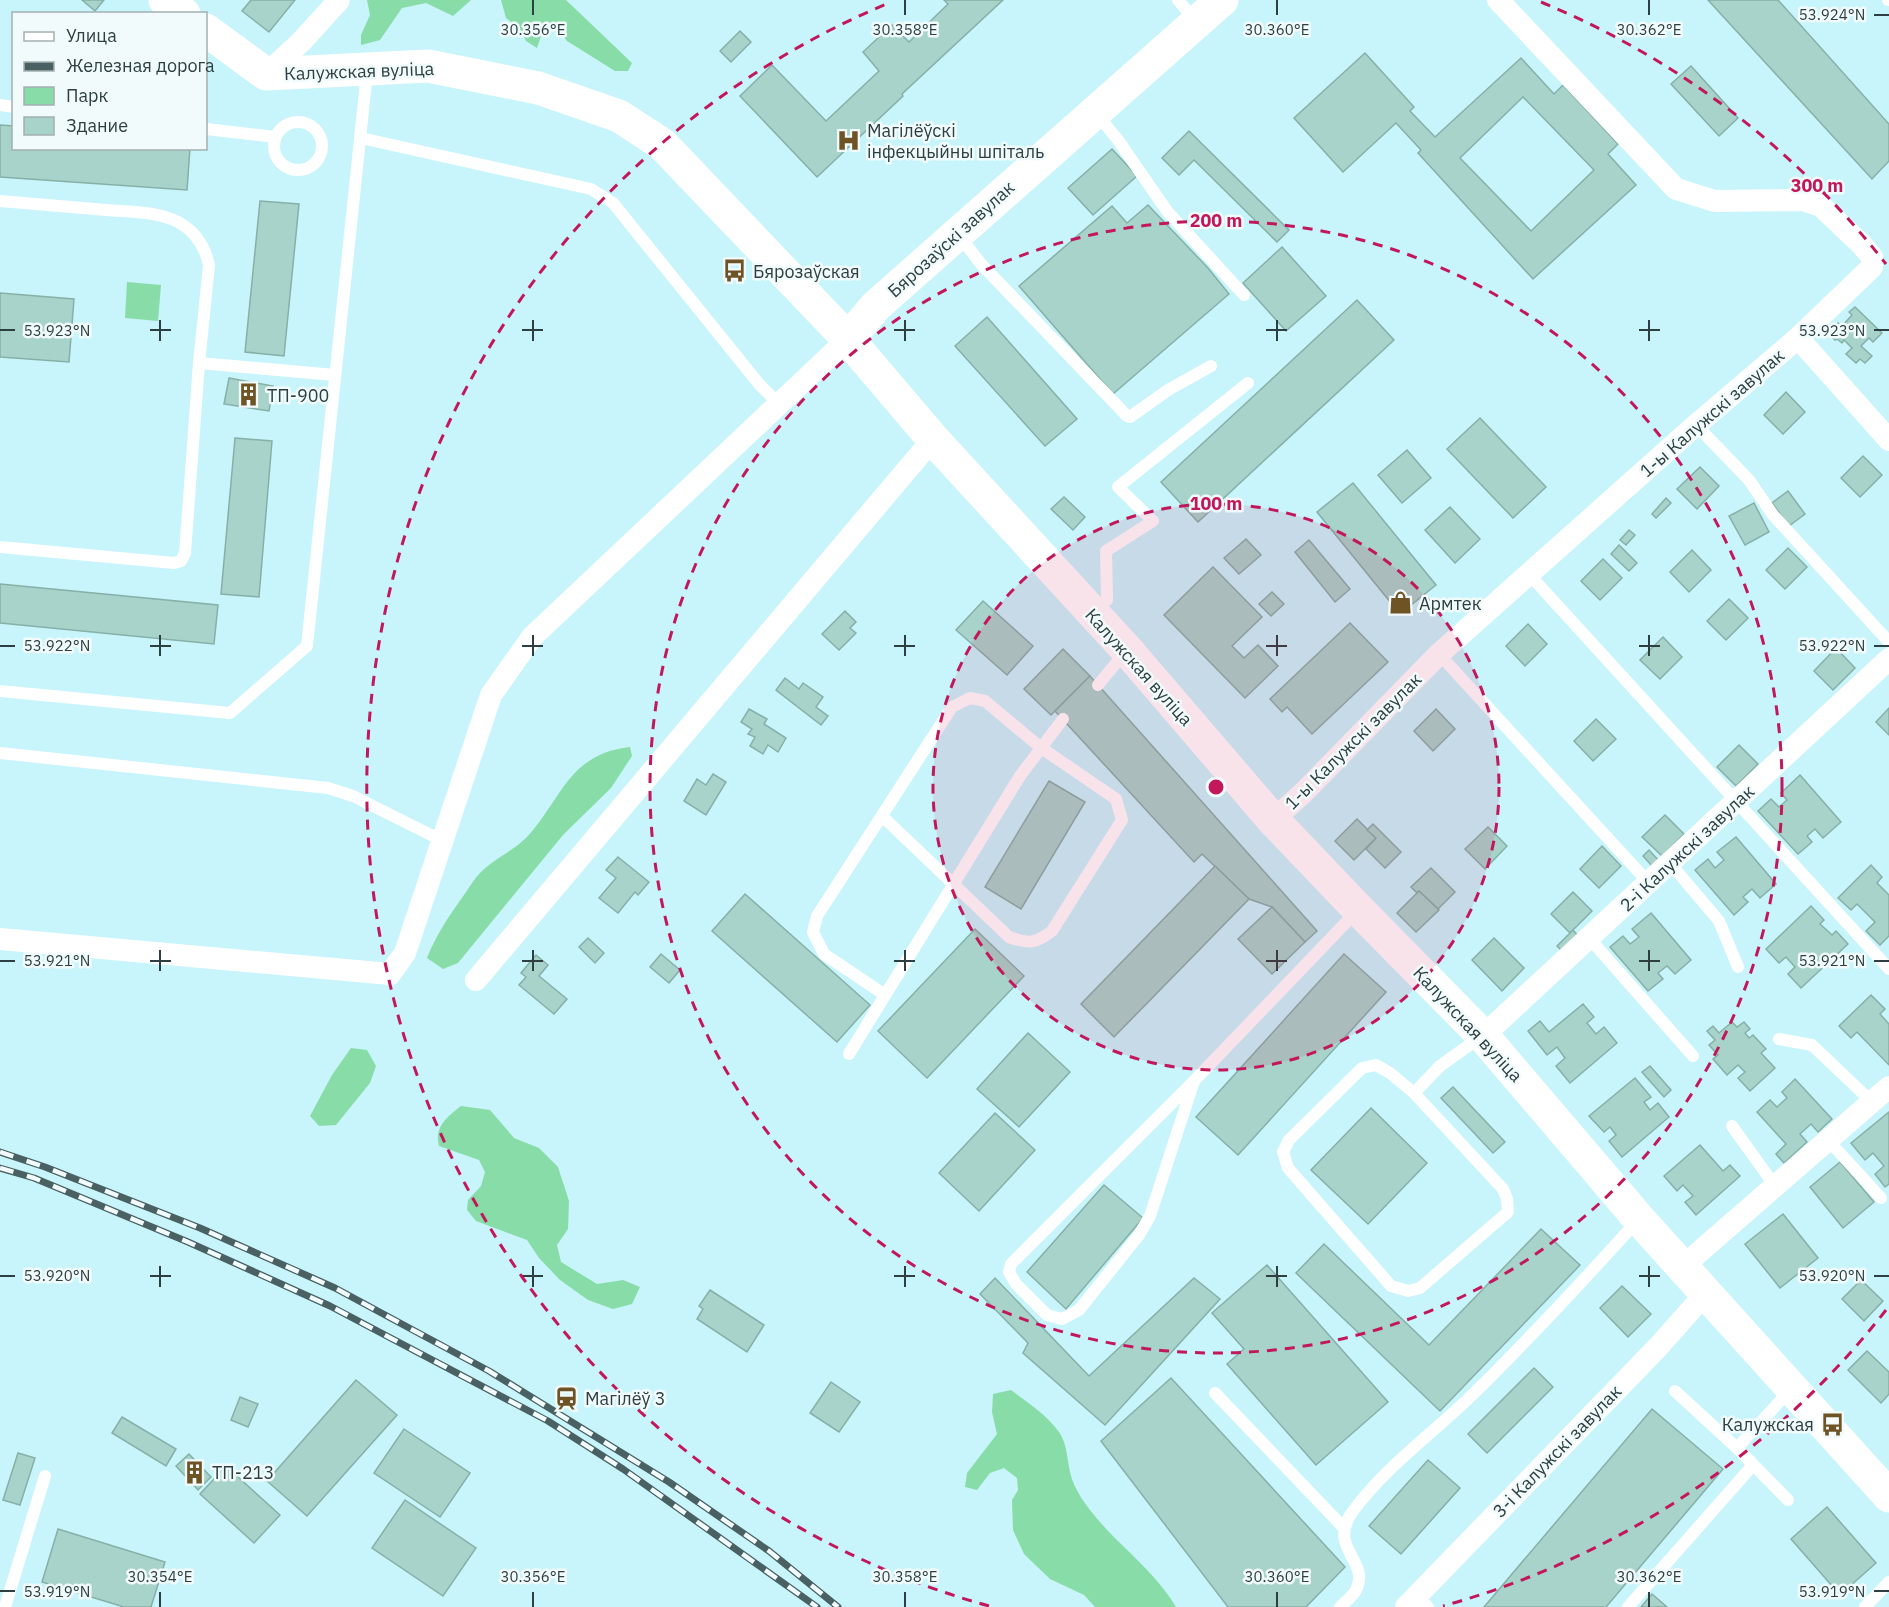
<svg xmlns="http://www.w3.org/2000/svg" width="1889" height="1607" viewBox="0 0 1889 1607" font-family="'IBM Plex Sans',sans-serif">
<rect width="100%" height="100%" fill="#c8f5fb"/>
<g fill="#88dca7">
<polygon points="367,0 471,0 453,16 426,3 402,8 380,40 361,45 361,35 370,15"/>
<polygon points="501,0 566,0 632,63 628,71 615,71 567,41 555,25 543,30 537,48 526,41 520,29 506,18"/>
<polygon points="127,282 161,285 158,321 125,318"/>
<path d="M630,747L632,756L611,788L563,835L458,963L443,969L427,958C436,935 449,916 464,895C469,888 474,879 480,873C494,859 513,851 527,837C562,799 568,754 630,747Z"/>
<polygon points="351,1048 367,1050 376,1066 370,1083 336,1125 319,1126 310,1116 332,1075"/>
<path d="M461,1106L490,1110L514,1138L539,1148L558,1167L569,1201L568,1229L557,1245L561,1262L597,1284L623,1280L640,1287L632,1304L613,1309L588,1300L560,1280L539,1258L527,1240L476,1221L467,1210L468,1200L481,1186L485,1172L479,1160L439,1146C434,1127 447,1117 461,1106Z"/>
<path d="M1011,1390C1027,1402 1047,1415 1059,1432C1068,1445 1067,1462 1071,1476C1075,1490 1085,1504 1094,1515C1120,1547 1155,1571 1176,1607H1095L1084,1595L1050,1579L1024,1554L1013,1530L1012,1500L1018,1490L1017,1478L1004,1468L990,1473L977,1490L965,1487L967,1473L997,1434L992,1412L993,1394Z"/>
</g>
<g fill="#a8d3ca" stroke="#86b0a7" stroke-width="1.5" fill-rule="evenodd">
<polygon points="82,0 104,0 95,11"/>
<polygon points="251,0 295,0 269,32 242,11"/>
<polygon points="944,0 1003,0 902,94 903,96 817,177 740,96 772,65 826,121 879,71 863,52 892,25 909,42 948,4"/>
<polygon points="1708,0 1778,0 1889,124 1889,161 1872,179"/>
<polygon points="740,31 751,42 731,62 720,51"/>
<path d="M1365,53L1414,107L1410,111L1435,137L1521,58L1554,94L1563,85L1618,144L1608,154L1636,185L1533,279L1418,153L1421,150L1396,123L1343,172L1294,118ZM1523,97L1594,170L1531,231L1460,158Z"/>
<polygon points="1691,66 1738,118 1719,136 1671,84"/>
<polygon points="0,125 14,126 14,148 190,148 187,190 0,177"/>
<polygon points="1189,131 1289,230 1277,242 1194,160 1179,175 1162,158"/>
<polygon points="1112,149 1137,176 1093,215 1068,188"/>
<polygon points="260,201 299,204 284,356 245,352"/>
<polygon points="1148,205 1208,268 1229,294 1113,394 1019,286 1112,206 1127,223"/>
<polygon points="1282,247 1326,296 1286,331 1243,283"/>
<polygon points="0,293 74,299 69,362 0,357"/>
<polygon points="1357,300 1394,340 1198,522 1161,482"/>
<polygon points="1855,307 1882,333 1873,342 1869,338 1861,346 1872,356 1865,363 1860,359 1856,363 1846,354 1852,348 1844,340 1842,343 1837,339 1835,340 1828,333 1838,323 1842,326 1852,315 1849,312"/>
<polygon points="987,317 1077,419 1045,446 955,346"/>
<polygon points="229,378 273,386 269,411 224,404"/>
<polygon points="1786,392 1805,412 1783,434 1764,415"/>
<polygon points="1480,418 1546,487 1513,518 1447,449"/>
<polygon points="235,438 272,441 259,597 221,594"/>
<polygon points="1407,450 1431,478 1402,503 1378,475"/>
<polygon points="1863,456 1882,475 1860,497 1841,478"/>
<polygon points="1700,467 1719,486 1697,509 1677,489"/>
<polygon points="1353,483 1436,585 1400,614 1317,512"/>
<polygon points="1788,491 1805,514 1789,526 1772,503"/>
<polygon points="1064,497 1085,517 1073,530 1051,509"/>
<polygon points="1666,498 1671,503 1656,518 1652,514"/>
<polygon points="1754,503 1769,532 1745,545 1729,516"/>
<polygon points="1450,507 1480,539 1455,563 1425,530"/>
<polygon points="1629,530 1635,535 1626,545 1620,540"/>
<polygon points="1246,539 1261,555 1239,574 1224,558"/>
<polygon points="1309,540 1350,589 1335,602 1295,552"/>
<polygon points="1619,545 1637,563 1629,571 1611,554"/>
<polygon points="1788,548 1807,567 1785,589 1766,570"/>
<polygon points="1692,550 1711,570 1689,592 1670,572"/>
<polygon points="1603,559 1622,578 1600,600 1581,581"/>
<polygon points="1213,567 1262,617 1232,646 1244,658 1258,645 1278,666 1245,698 1164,615"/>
<polygon points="0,584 218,605 214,644 0,623"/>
<polygon points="1272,592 1284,604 1271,616 1259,604"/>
<polygon points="1729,599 1748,618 1726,640 1707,621"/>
<polygon points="983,601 1033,646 1007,675 956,630"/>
<polygon points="845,611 856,622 850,628 856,633 839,650 822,634"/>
<polygon points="1350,623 1388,662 1312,734 1287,707 1282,712 1270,699"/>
<polygon points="1528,624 1547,644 1525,666 1506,646"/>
<polygon points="1663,637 1682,657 1660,679 1640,660"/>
<polygon points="1836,648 1855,668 1833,690 1814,671"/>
<polygon points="1063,649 1090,676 1051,715 1024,689"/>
<polygon points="1090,676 1317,931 1305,942 1272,907 1249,899 1202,854 1194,862 1055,711"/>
<polygon points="785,678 799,689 803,683 823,697 816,707 828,716 821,725 776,690"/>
<polygon points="1889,708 1889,735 1876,722"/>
<polygon points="749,709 767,719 764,724 786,738 778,752 768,745 763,754 750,746 755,737 748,734 752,729 741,722"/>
<polygon points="1436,709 1455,729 1433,751 1414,731"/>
<polygon points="1596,719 1616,739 1593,761 1574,741"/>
<polygon points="1739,745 1758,764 1736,786 1717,767"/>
<polygon points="713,774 726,782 706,815 684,801 697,779 706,785"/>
<polygon points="1800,775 1841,822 1823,838 1815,829 1807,836 1812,842 1798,854 1758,811 1771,799 1779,807 1787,800 1781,793"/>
<polygon points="1049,781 1085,802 1021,909 985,887"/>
<polygon points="1665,815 1684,834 1662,856 1642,837"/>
<polygon points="1357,819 1376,838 1354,860 1335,841"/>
<polygon points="1373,824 1401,852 1385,868 1366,849 1376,838 1367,830"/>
<polygon points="1488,827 1507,846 1485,869 1465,849"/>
<polygon points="1736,837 1776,884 1760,898 1752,889 1743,897 1748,902 1734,915 1695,870 1708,859 1715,868 1724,860 1717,852"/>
<polygon points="1602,846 1621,866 1599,888 1580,869"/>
<polygon points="1649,850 1659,861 1653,867 1643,856"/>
<polygon points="618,857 649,882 638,895 635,892 618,913 599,898 616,878 606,870"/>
<polygon points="1871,865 1882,877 1877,883 1889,895 1889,936 1880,945 1866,931 1875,922 1857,904 1851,910 1838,898"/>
<polygon points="1215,866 1249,899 1114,1037 1081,1004"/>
<polygon points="1431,868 1455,892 1438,909 1419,891 1417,893 1411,887"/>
<polygon points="1419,891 1439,910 1416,932 1397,913"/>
<polygon points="1573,892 1592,911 1570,933 1551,914"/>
<polygon points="745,894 870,1005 837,1042 712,931"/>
<polygon points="1811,906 1824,920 1820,924 1832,935 1836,931 1848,944 1801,988 1788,974 1795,967 1786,957 1779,963 1766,949"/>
<polygon points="1272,907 1305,942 1272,974 1238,939"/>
<polygon points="1651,913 1691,960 1675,974 1667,966 1658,973 1663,979 1648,991 1610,947 1623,936 1630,944 1639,937 1632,929"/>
<polygon points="975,929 1024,976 927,1078 878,1031"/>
<polygon points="1573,930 1578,936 1562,951 1557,946"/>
<polygon points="588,938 604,953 595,963 579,947"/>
<polygon points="1494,938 1524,968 1502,991 1472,960"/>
<polygon points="661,954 680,970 669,983 650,967"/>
<polygon points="1344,954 1386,992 1238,1155 1196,1117"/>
<polygon points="536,955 548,965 539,976 567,999 554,1014 519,985 526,977 521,973"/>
<polygon points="1871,995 1885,1009 1880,1014 1889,1024 1889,1065 1857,1032 1851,1038 1839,1026"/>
<polygon points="1583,1004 1594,1017 1587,1023 1596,1034 1604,1027 1617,1043 1570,1083 1556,1066 1565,1058 1557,1047 1547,1055 1528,1031 1540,1021 1549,1032"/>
<polygon points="1732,1022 1737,1027 1744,1022 1750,1029 1745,1033 1749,1038 1753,1035 1766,1049 1761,1053 1775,1068 1750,1091 1738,1078 1745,1072 1738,1065 1727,1075 1713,1059 1718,1055 1709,1045 1715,1040 1707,1031 1713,1026 1719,1033"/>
<polygon points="1028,1033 1070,1072 1019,1127 977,1089"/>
<polygon points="1650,1066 1671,1090 1664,1097 1642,1072"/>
<polygon points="1635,1078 1651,1097 1644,1102 1650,1110 1658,1103 1669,1117 1622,1157 1609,1141 1616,1135 1610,1127 1604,1132 1589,1116"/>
<polygon points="1795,1079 1832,1119 1818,1132 1811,1124 1800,1134 1807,1142 1784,1163 1776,1154 1786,1144 1757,1112 1770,1100 1777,1107 1787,1098 1782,1092"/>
<polygon points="1453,1087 1505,1142 1493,1153 1441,1098"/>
<polygon points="1371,1108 1427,1163 1368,1224 1311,1170"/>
<polygon points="1889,1112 1889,1184 1885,1187 1875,1174 1884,1166 1873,1153 1865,1160 1851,1143"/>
<polygon points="995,1113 1035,1150 979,1211 939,1173"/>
<polygon points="1700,1145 1723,1171 1730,1165 1740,1176 1696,1215 1685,1202 1693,1196 1683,1185 1677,1191 1664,1176"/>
<polygon points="1840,1162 1874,1202 1843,1228 1810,1187"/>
<polygon points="1104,1185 1143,1218 1066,1309 1027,1272"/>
<polygon points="1783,1214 1818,1258 1780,1288 1745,1244"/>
<polygon points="1541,1229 1580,1265 1440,1411 1296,1273 1324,1244 1429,1345"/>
<polygon points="1267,1265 1388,1402 1316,1465 1227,1364 1244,1349 1212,1313"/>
<polygon points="995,1278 1089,1376 1194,1278 1220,1299 1105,1425 1023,1353 1028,1343 980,1294"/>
<polygon points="1861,1280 1883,1301 1864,1321 1842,1299"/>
<polygon points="1622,1286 1651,1314 1628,1337 1600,1308"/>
<polygon points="710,1290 764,1325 747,1352 697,1319 703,1309 699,1306"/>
<polygon points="1867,1351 1889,1372 1889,1394 1881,1403 1848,1370"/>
<polygon points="1534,1368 1553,1387 1487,1453 1468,1434"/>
<polygon points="1171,1378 1345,1567 1306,1607 1228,1607 1101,1441"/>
<polygon points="356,1380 397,1415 307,1516 267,1481"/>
<polygon points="831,1382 860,1402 839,1432 810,1413"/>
<polygon points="240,1397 258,1404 248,1427 231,1420"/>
<polygon points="1652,1409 1723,1469 1606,1607 1484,1607"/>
<polygon points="122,1417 176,1449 166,1466 112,1433"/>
<polygon points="404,1429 470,1473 440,1517 374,1473"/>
<polygon points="18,1453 35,1458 20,1505 3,1500"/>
<polygon points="189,1454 211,1477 198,1490 176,1466"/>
<polygon points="1428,1460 1460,1488 1401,1554 1369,1526"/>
<polygon points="226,1466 280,1515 254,1543 200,1494"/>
<polygon points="405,1500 476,1548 443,1596 372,1548"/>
<polygon points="1827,1507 1876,1563 1840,1595 1791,1539"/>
<polygon points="58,1529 165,1562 151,1607 124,1607 42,1582"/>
<polygon points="1652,1594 1667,1607 1641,1607"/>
</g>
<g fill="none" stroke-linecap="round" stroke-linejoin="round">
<g stroke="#fff" stroke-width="12">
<polyline points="1178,0 1196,21"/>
<polyline points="1888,0 1889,0"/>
<polyline points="0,105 14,107"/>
<polyline points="1095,112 1118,140 1167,211 1244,295"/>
<circle cx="298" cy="146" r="24"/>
<polyline points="206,129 275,137"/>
<polyline points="361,138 591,189 613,203 759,384 779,404"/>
<path d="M0,201C35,204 70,207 106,210C128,212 157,211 178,222C195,231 205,247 209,265L199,363L185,553L181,561L174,563L0,547"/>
<polyline points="958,234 981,264 1127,416 1130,417 1168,390 1211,366"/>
<polyline points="199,363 335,375"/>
<polyline points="1696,425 1749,480 1773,515 1889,642"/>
<polyline points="1528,573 1889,969"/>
<polyline points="1107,600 1106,551 1153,521 1118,487 1248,383"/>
<polyline points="1439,654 1649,883"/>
<polyline points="1098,685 1126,651"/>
<polyline points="0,691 230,713 307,646 367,72"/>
<polyline points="0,753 328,788 353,796 441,840"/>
<path d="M882,816L1009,937C1029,944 1035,944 1052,931L1122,820L1116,799L1040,747L985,701L970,698L952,707L817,916L813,932L824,954L885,995"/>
<polyline points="1670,863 1719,921 1738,967"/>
<polyline points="1589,938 1693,1056"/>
<polyline points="1779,1039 1812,1045 1872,1102"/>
<polyline points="849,1054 1020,776 1063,719"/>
<polygon points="1376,1065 1390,1073 1414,1093 1503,1189 1507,1199 1508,1212 1420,1288 1408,1291 1391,1286 1288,1168 1283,1152 1289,1140 1362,1068"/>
<polyline points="1194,1081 1150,1216 1139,1235 1079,1310 1062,1319 1047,1315 1016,1284 1009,1272 1011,1264 1194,1081 1358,910"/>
<polyline points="1414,1093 1440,1066 1482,1036"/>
<polyline points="1732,1126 1775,1186"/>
<polyline points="1828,1140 1881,1198"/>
<polyline points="1675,1391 1737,1448 1791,1389"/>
<polyline points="1215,1393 1343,1527"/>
<polyline points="1737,1448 1788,1500"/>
<polyline points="1417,1596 1428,1607"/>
<polyline points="5,1607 45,1476"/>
<path d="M1340,1607C1345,1602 1353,1596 1356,1590C1371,1560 1326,1548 1353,1511C1385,1468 1429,1436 1467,1400C1527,1342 1583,1281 1639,1219"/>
<polyline points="1628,1607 1753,1465"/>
<polyline points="1865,1607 1889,1582"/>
</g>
<g stroke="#fff" stroke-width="22">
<polyline points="266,74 301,42 339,0"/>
<polyline points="1798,338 1889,440"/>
<polyline points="1273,820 1303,793 1439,654 1696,425 1798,338 1872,267 1872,257 1862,245 1821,206 1803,200 1715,201 1676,189 1498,0"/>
<polyline points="0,939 390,974 405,953 491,695 532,637 848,339"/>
<polyline points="476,980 933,439"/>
<polyline points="1483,1036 1889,659"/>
<polyline points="1682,1267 1889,1087"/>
<polyline points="1406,1607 1658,1347 1706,1293"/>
</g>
<g stroke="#fff" stroke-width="33">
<polyline points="165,0 184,14"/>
<polyline points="206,30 266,74 428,66 538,88 619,116 662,144 848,339 933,439 1127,650 1273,820 1358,909 1483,1036 1639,1219 1889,1496"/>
<polyline points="848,339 876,306 1222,0"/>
</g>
<defs>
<g id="rail">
<polyline points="0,1152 45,1167 200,1228 335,1288 489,1371 669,1482 769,1551 838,1607"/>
<polyline points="0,1168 34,1178 188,1242 330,1306 548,1421 623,1469 817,1607"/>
</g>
</defs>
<use href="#rail" stroke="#4a6164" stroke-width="7"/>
<use href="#rail" stroke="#f2fbfc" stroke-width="4.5" stroke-dasharray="14" stroke-linecap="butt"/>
</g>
<path fill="none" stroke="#2d3f41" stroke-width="2" d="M533,0V15M905,0V15M1277,0V15M1649,0V15M1874,15H1889M160,320V341M533,320V341M905,320V341M1277,320V341M1649,320V341M0,330H15M150,330H171M522,330H543M894,330H915M1266,330H1287M1639,330H1660M1874,330H1889M160,635V656M533,635V656M905,635V656M1277,635V656M1649,635V656M0,646H15M150,646H171M522,646H543M894,646H915M1266,646H1287M1639,646H1660M1874,646H1889M160,950V971M533,950V971M905,950V971M1277,950V971M1649,950V971M0,961H15M150,961H171M522,961H543M894,961H915M1266,961H1287M1639,961H1660M1874,961H1889M160,1266V1287M533,1266V1287M905,1266V1287M1277,1266V1287M1649,1266V1287M0,1276H15M150,1276H171M522,1276H543M894,1276H915M1266,1276H1287M1639,1276H1660M1874,1276H1889M0,1591H15M1874,1591H1889M160,1592V1607M533,1592V1607M905,1592V1607M1277,1592V1607M1649,1592V1607"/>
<circle cx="1216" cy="787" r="283" fill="#c2185b" fill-opacity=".12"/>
<g fill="none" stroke="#c2185b" stroke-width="3" stroke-dasharray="10 8">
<circle cx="1216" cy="787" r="283"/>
<circle cx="1216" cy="787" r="566"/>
<path d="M1886 1310A850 850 0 0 1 1443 1606M989 1606A850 850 0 0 1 891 2M1541 2A850 850 0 0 1 1886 264"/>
</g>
<defs>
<symbol id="hospital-bare" viewBox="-9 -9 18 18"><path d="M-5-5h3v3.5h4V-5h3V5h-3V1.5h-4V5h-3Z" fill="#6e5325" stroke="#f2fbfc" stroke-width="2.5" paint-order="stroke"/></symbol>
<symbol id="bus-bare" viewBox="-9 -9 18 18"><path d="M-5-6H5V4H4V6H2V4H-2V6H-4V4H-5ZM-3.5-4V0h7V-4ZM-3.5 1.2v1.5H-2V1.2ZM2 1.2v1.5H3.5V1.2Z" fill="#6e5325" stroke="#f2fbfc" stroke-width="2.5" paint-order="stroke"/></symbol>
<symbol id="building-bare" viewBox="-9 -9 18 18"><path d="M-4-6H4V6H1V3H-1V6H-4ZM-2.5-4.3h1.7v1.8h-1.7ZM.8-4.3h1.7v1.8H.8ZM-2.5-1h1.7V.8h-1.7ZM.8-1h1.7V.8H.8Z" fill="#6e5325" stroke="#f2fbfc" stroke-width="2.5" paint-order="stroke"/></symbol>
<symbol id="shop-bare" viewBox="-9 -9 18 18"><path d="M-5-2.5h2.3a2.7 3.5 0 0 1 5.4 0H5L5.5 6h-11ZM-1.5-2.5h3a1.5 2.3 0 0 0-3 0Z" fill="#6e5325" stroke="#f2fbfc" stroke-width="2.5" paint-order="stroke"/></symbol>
<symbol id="station-bare" viewBox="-9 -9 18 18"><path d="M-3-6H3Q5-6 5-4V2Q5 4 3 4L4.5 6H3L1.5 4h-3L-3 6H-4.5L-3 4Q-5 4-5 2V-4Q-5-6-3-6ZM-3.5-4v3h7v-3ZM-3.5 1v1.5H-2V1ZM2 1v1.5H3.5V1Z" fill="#6e5325" stroke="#f2fbfc" stroke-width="2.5" paint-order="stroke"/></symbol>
</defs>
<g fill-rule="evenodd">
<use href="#hospital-bare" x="832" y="124" width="33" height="33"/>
<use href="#bus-bare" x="718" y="254" width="33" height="33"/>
<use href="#building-bare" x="232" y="378" width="33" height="33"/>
<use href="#shop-bare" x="1384" y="586" width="33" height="33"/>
<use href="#station-bare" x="550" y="1382" width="33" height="33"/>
<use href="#bus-bare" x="1816" y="1408" width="33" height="33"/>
<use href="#building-bare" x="178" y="1456" width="33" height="33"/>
</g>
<g text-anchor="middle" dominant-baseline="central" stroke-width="5" stroke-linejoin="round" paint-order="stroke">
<g font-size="18" fill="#2d3f41" stroke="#f2fbfc">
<text transform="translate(359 71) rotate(-2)">Калужская вуліца</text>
<text transform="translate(951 239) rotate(-42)">Бярозаўскі завулак</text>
<text transform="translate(1712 413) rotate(-41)">1-ы Калужскі завулак</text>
<text transform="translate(1139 667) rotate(48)">Калужская вуліца</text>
<text transform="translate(1353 741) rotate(-45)">1-ы Калужскі завулак</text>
<text transform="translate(1687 848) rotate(-43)">2-і Калужскі завулак</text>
<text transform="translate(1468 1024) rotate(47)">Калужская вуліца</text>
<text transform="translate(1557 1451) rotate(-46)">3-і Калужскі завулак</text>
</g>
<g font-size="18" fill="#2d3f41" stroke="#f2fbfc" text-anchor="start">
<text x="867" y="130">Магілёўскі<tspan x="867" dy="21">інфекцыйны шпіталь</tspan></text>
<text x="753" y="271">Бярозаўская</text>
<text x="267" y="395">ТП-900</text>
<text x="1419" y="603">Армтек</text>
<text x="585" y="1398">Магілёў 3</text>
<text x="1814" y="1424" text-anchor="end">Калужская</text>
<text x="212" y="1472">ТП-213</text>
</g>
</g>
<g font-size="15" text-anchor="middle" fill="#2d3f41" stroke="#f2fbfc" stroke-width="5" stroke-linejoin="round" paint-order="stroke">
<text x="1832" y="20">53.924°N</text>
<text x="533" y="35">30.356°E</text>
<text x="905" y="35">30.358°E</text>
<text x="1277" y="35">30.360°E</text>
<text x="1649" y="35">30.362°E</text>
<text x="57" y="336">53.923°N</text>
<text x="1832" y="336">53.923°N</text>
<text x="57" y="651">53.922°N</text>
<text x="1832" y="651">53.922°N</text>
<text x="57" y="966">53.921°N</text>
<text x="1832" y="966">53.921°N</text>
<text x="57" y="1281">53.920°N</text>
<text x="1832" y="1281">53.920°N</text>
<text x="160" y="1582">30.354°E</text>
<text x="533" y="1582">30.356°E</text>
<text x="905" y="1582">30.358°E</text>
<text x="1277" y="1582">30.360°E</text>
<text x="1649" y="1582">30.362°E</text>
<text x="57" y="1597">53.919°N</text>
<text x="1832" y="1597">53.919°N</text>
</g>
<circle cx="1216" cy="787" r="9" fill="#c2185b" stroke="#f2fbfc" stroke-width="3"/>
<g font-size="18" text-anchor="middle" font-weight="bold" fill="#c2185b" stroke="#f2fbfc" stroke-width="5" stroke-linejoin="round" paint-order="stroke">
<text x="1817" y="192">300 m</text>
<text x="1216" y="227">200 m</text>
<text x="1216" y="510">100 m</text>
</g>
<rect x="12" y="12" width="195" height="138" fill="#f2fbfc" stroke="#a3b0b1" stroke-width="1.5"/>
<rect x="24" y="32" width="30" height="9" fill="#ffffff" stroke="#a3b0b1" stroke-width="1.5"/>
<text x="66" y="42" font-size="18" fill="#2d3f41">Улица</text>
<rect x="24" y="62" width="30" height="9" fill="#4a6164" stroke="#a3b0b1" stroke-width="1.5"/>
<text x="66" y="72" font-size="18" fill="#2d3f41">Железная дорога</text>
<rect x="24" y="87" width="30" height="18" fill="#88dca7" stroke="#a3b0b1" stroke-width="1.5"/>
<text x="66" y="102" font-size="18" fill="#2d3f41">Парк</text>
<rect x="24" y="117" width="30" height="18" fill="#a8d3ca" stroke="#a3b0b1" stroke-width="1.5"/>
<text x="66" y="132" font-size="18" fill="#2d3f41">Здание</text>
</svg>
